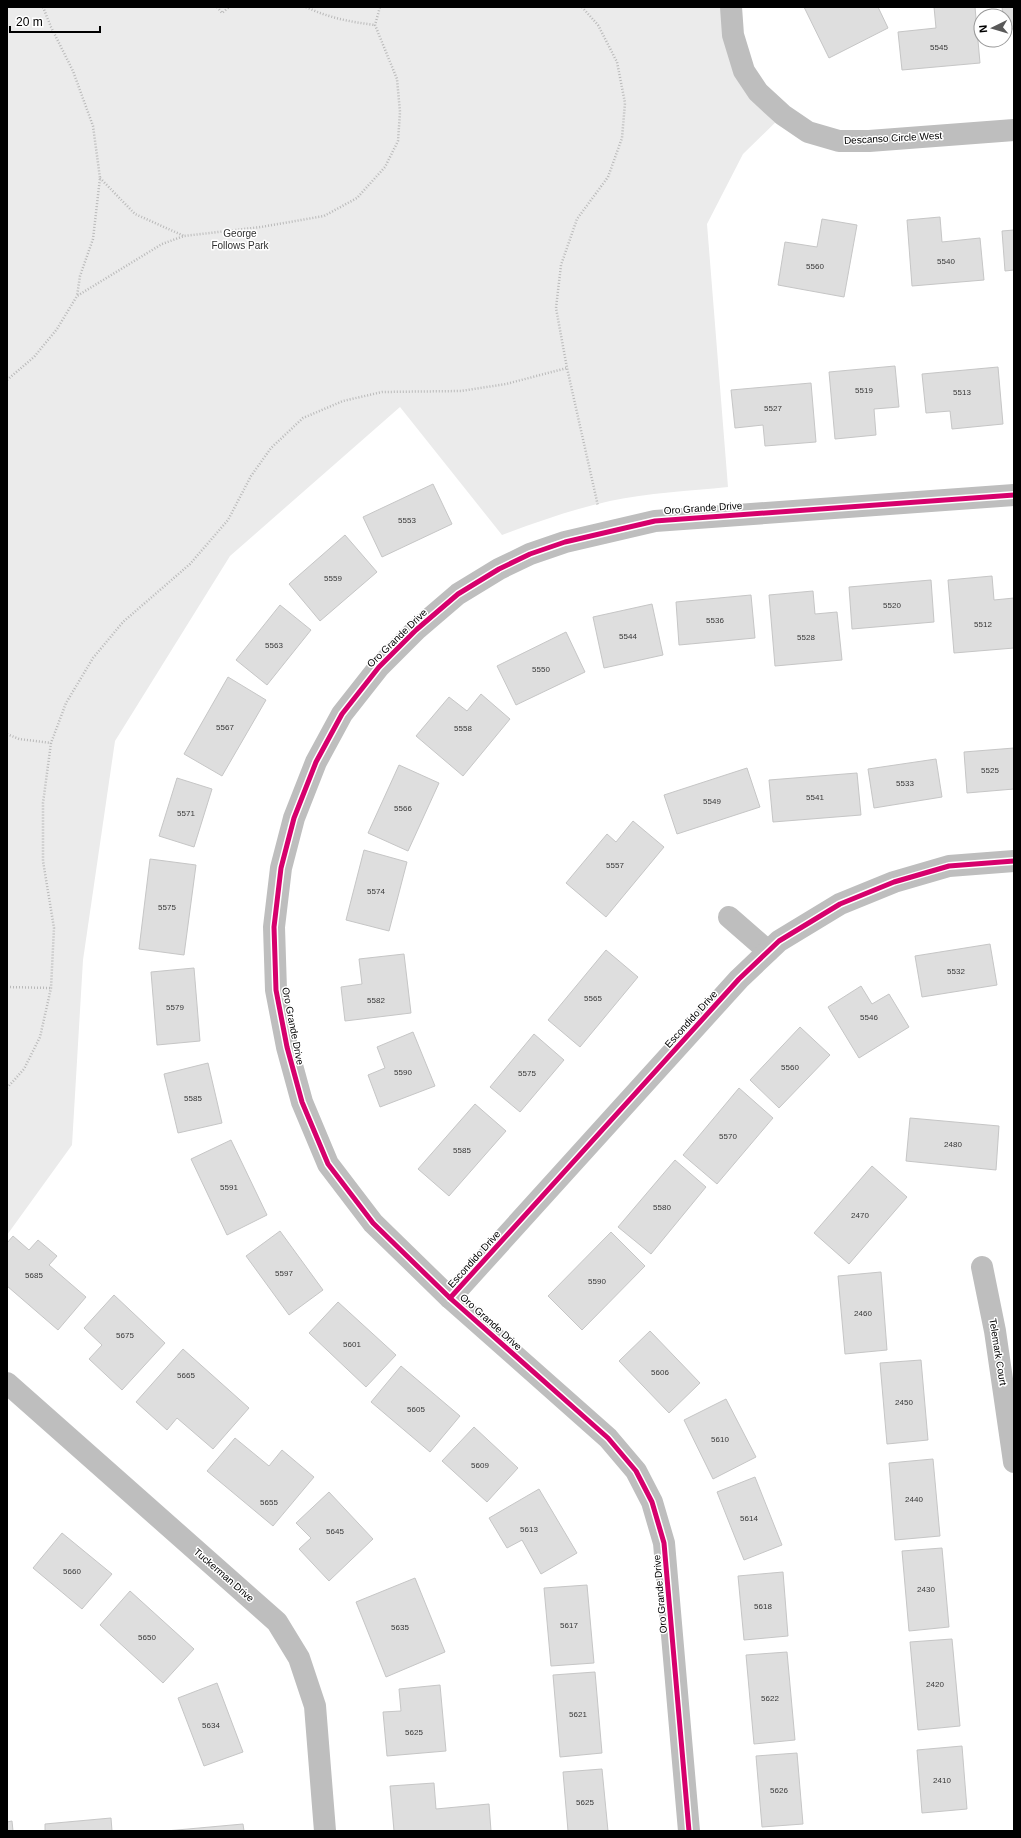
<svg xmlns="http://www.w3.org/2000/svg" width="1021" height="1838" viewBox="0 0 1021 1838" font-family="Arial,sans-serif">
<rect width="100%" height="100%" fill="#fff"/>
<path fill="#ebebeb" d="M7,7H731L733,35L783,115L743,154L707,224L728,487C689,491 648,493 610,501C573,509 537,522 502,535L400,407L230,556L115,741L83,960L72,1145L7,1235Z"/>
<g fill="#dedede" stroke="#c6c6c6">
<polygon points="804,7 878,7 888,28 829,58"/>
<polygon points="934,7 975,7 980,63 902,70 898,32 936,28"/>
<polygon points="1002,7 1014,7 1014,29 1005,29 1005,16 1003,16"/>
<polygon points="940,217 942,242 980,238 984,280 912,286 907,220"/>
<polygon points="822,219 857,225 844,297 778,285 785,242 817,247"/>
<polygon points="1014,230 1014,270 1005,271 1002,231"/>
<polygon points="895,366 899,407 874,409 876,435 835,439 829,372"/>
<polygon points="998,367 1003,424 952,429 950,411 926,413 922,374"/>
<polygon points="811,383 816,442 765,446 763,425 735,428 731,390"/>
<polygon points="433,484 452,524 382,557 363,517"/>
<polygon points="345,535 377,572 320,621 289,584"/>
<polygon points="992,576 994,600 1014,598 1014,648 954,653 948,580"/>
<polygon points="931,580 934,622 852,629 849,587"/>
<polygon points="813,591 815,614 837,612 842,660 775,666 769,595"/>
<polygon points="751,595 755,638 679,645 676,602"/>
<polygon points="652,604 663,655 604,668 593,617"/>
<polygon points="280,605 311,630 267,685 236,660"/>
<polygon points="566,632 585,672 516,705 497,666"/>
<polygon points="228,677 266,700 222,776 184,754"/>
<polygon points="481,694 510,719 463,776 416,736 449,697 467,711"/>
<polygon points="1014,748 1014,789 967,793 964,752"/>
<polygon points="936,759 942,797 874,808 868,769"/>
<polygon points="399,765 439,783 408,851 368,833"/>
<polygon points="747,768 760,807 677,834 664,795"/>
<polygon points="857,773 861,815 773,822 769,780"/>
<polygon points="177,778 212,789 194,847 159,836"/>
<polygon points="633,821 664,847 606,917 566,883 607,834 616,842"/>
<polygon points="364,850 407,862 389,931 346,920"/>
<polygon points="150,859 196,865 184,955 139,949"/>
<polygon points="990,944 997,985 922,997 915,956"/>
<polygon points="606,950 638,977 580,1047 548,1020"/>
<polygon points="404,954 411,1013 345,1021 341,987 362,984 359,959"/>
<polygon points="194,968 200,1041 157,1045 151,972"/>
<polygon points="861,986 872,1004 889,994 909,1027 859,1058 828,1007"/>
<polygon points="800,1027 830,1055 779,1108 750,1080"/>
<polygon points="413,1032 435,1086 380,1107 368,1075 385,1068 377,1047"/>
<polygon points="534,1034 564,1060 520,1112 490,1087"/>
<polygon points="208,1063 222,1123 178,1133 164,1074"/>
<polygon points="739,1088 773,1118 717,1184 683,1155"/>
<polygon points="475,1104 506,1131 449,1196 418,1169"/>
<polygon points="910,1118 999,1126 996,1170 906,1161"/>
<polygon points="231,1140 267,1215 227,1235 191,1159"/>
<polygon points="675,1160 706,1187 651,1254 618,1227"/>
<polygon points="872,1166 907,1197 849,1264 814,1233"/>
<polygon points="280,1231 323,1290 289,1315 246,1256"/>
<polygon points="611,1232 645,1266 582,1330 548,1296"/>
<polygon points="13,1236 29,1250 38,1240 57,1256 49,1265 86,1297 58,1330 7,1286 7,1243"/>
<polygon points="881,1272 887,1350 845,1354 838,1276"/>
<polygon points="114,1295 165,1343 122,1390 89,1359 102,1345 84,1328"/>
<polygon points="338,1302 396,1355 366,1387 309,1333"/>
<polygon points="650,1331 700,1383 669,1413 619,1361"/>
<polygon points="183,1349 249,1408 213,1449 177,1418 167,1430 136,1402"/>
<polygon points="921,1360 928,1440 887,1444 880,1363"/>
<polygon points="401,1366 460,1416 430,1452 371,1402"/>
<polygon points="726,1399 756,1457 713,1479 684,1420"/>
<polygon points="474,1427 518,1468 487,1502 442,1461"/>
<polygon points="235,1438 269,1466 282,1450 314,1477 273,1526 207,1471"/>
<polygon points="933,1459 940,1536 895,1540 889,1463"/>
<polygon points="755,1477 782,1545 744,1560 717,1492"/>
<polygon points="539,1489 577,1553 541,1574 522,1540 507,1548 489,1518"/>
<polygon points="329,1492 373,1539 329,1581 299,1549 311,1538 296,1523"/>
<polygon points="62,1533 112,1574 82,1609 33,1568"/>
<polygon points="942,1548 949,1627 909,1631 902,1551"/>
<polygon points="783,1572 788,1636 744,1640 738,1576"/>
<polygon points="415,1578 445,1652 386,1677 356,1602"/>
<polygon points="587,1585 594,1663 551,1666 544,1588"/>
<polygon points="130,1591 194,1649 163,1683 100,1625"/>
<polygon points="952,1639 960,1726 918,1730 910,1642"/>
<polygon points="787,1652 795,1740 754,1744 746,1655"/>
<polygon points="595,1672 602,1753 560,1757 553,1675"/>
<polygon points="217,1683 243,1752 204,1766 178,1698"/>
<polygon points="440,1685 446,1751 387,1756 383,1712 401,1711 399,1689"/>
<polygon points="962,1746 967,1809 922,1813 917,1750"/>
<polygon points="797,1753 803,1824 762,1827 756,1756"/>
<polygon points="602,1769 608,1831 568,1831 563,1772"/>
<polygon points="434,1783 436,1809 489,1804 491,1831 394,1831 390,1786"/>
<polygon points="111,1818 112,1831 45,1831 45,1824"/>
<polygon points="12,1821 13,1831 7,1831 7,1822"/>
<polygon points="243,1824 244,1831 166,1831"/>
</g>
<g fill="none" stroke-linecap="round" stroke-linejoin="round">
<g stroke="#b9b9b9" stroke-width="2.5" stroke-dasharray="1 2" stroke-linecap="butt">
<polyline points="43,7 51,27 73,71 93,126 100,178 93,239 80,276 77,296"/>
<polyline points="217,7 222,13 229,7"/>
<path d="M306,7C329,18 351,22 375,25"/>
<polyline points="582,7 598,25 617,62 625,103 622,138 608,177 577,219 561,265 556,308 567,368 598,506"/>
<polyline points="100,178 135,214 184,236"/>
<polyline points="7,380 34,357 57,329 77,296 162,244 184,236 261,227 324,216 357,198 385,167 398,141 400,112 397,79 375,25 380,7"/>
<polyline points="7,734 19,739 51,743"/>
<polyline points="7,987 50,988"/>
<polyline points="7,1088 24,1069 40,1037 51,988 54,928 43,861 43,803 51,743 66,703 93,658 123,622 190,564 228,520 251,476 271,448 303,418 343,401 382,392 461,391 506,384 567,368"/>
</g>
<g stroke="#bebebe" stroke-width="22">
<polyline points="731,7 733,35 744,71 758,92 783,115 808,132 839,141 869,141 1014,130"/>
<polyline points="729,917 768,951"/>
<polyline points="982,1267 995,1331 1014,1462"/>
<polyline points="450,1298 739,979 779,941 840,904 894,882 949,866 1014,861"/>
<polyline points="7,1383 277,1622 299,1658 315,1706 325,1831"/>
<polyline points="689,1831 664,1543 652,1502 636,1471 608,1438 450,1298 373,1223 328,1164 302,1102 287,1047 276,990 274,927 281,868 294,818 316,762 342,714 379,667 416,630 458,594 499,569 530,554 565,542 655,521 1014,495"/>
</g>
<defs>
<g id="cycleway">
<polyline points="450,1298 739,979 779,941 840,904 894,882 949,866 1014,861"/>
<polyline points="689,1831 664,1543 652,1502 636,1471 608,1438 450,1298 373,1223 328,1164 302,1102 287,1047 276,990 274,927 281,868 294,818 316,762 342,714 379,667 416,630 458,594 499,569 530,554 565,542 655,521 1014,495"/>
</g>
</defs>
<use href="#cycleway" stroke="#fff" stroke-width="8"/>
<use href="#cycleway" stroke="#d6006c" stroke-width="5"/>
</g>
<g text-anchor="middle" dominant-baseline="central" stroke-width="3" stroke-linejoin="round" paint-order="stroke">
<g font-size="8" fill="#383838">
<text x="939" y="47">5545</text>
<text x="946" y="261">5540</text>
<text x="815" y="266">5560</text>
<text x="864" y="390">5519</text>
<text x="962" y="392">5513</text>
<text x="773" y="408">5527</text>
<text x="407" y="520">5553</text>
<text x="333" y="578">5559</text>
<text x="892" y="605">5520</text>
<text x="715" y="620">5536</text>
<text x="983" y="624">5512</text>
<text x="628" y="636">5544</text>
<text x="806" y="637">5528</text>
<text x="274" y="645">5563</text>
<text x="541" y="669">5550</text>
<text x="225" y="727">5567</text>
<text x="463" y="728">5558</text>
<text x="990" y="770">5525</text>
<text x="905" y="783">5533</text>
<text x="815" y="797">5541</text>
<text x="712" y="801">5549</text>
<text x="403" y="808">5566</text>
<text x="186" y="813">5571</text>
<text x="615" y="865">5557</text>
<text x="376" y="891">5574</text>
<text x="167" y="907">5575</text>
<text x="956" y="971">5532</text>
<text x="593" y="998">5565</text>
<text x="376" y="1000">5582</text>
<text x="175" y="1007">5579</text>
<text x="869" y="1017">5546</text>
<text x="790" y="1067">5560</text>
<text x="403" y="1072">5590</text>
<text x="527" y="1073">5575</text>
<text x="193" y="1098">5585</text>
<text x="728" y="1136">5570</text>
<text x="953" y="1144">2480</text>
<text x="462" y="1150">5585</text>
<text x="229" y="1187">5591</text>
<text x="662" y="1207">5580</text>
<text x="860" y="1215">2470</text>
<text x="284" y="1273">5597</text>
<text x="34" y="1275">5685</text>
<text x="597" y="1281">5590</text>
<text x="863" y="1313">2460</text>
<text x="125" y="1335">5675</text>
<text x="352" y="1344">5601</text>
<text x="660" y="1372">5606</text>
<text x="186" y="1375">5665</text>
<text x="904" y="1402">2450</text>
<text x="416" y="1409">5605</text>
<text x="720" y="1439">5610</text>
<text x="480" y="1465">5609</text>
<text x="914" y="1499">2440</text>
<text x="269" y="1502">5655</text>
<text x="749" y="1518">5614</text>
<text x="529" y="1529">5613</text>
<text x="335" y="1531">5645</text>
<text x="72" y="1571">5660</text>
<text x="926" y="1589">2430</text>
<text x="763" y="1606">5618</text>
<text x="569" y="1625">5617</text>
<text x="400" y="1627">5635</text>
<text x="147" y="1637">5650</text>
<text x="935" y="1684">2420</text>
<text x="770" y="1698">5622</text>
<text x="578" y="1714">5621</text>
<text x="211" y="1725">5634</text>
<text x="414" y="1732">5625</text>
<text x="942" y="1780">2410</text>
<text x="779" y="1790">5626</text>
<text x="585" y="1802">5625</text>
</g>
<g font-size="10" fill="#000" stroke="#fff">
<text transform="translate(893 138) rotate(-3)">Descanso Circle West</text>
<text transform="translate(703 508) rotate(-4)">Oro Grande Drive</text>
<text transform="translate(397 638) rotate(-44)">Oro Grande Drive</text>
<text transform="translate(691 1019) rotate(-48)">Escondido Drive</text>
<text transform="translate(293 1026) rotate(79)">Oro Grande Drive</text>
<text transform="translate(474 1259) rotate(-48)">Escondido Drive</text>
<text transform="translate(491 1322) rotate(42)">Oro Grande Drive</text>
<text transform="translate(998 1352) rotate(81)">Telemark Court</text>
<text transform="translate(224 1575) rotate(41)">Tuckerman Drive</text>
<text transform="translate(660 1594) rotate(-95)">Oro Grande Drive</text>
</g>
<g font-size="10" fill="#313131" stroke="#fff">
<text x="240" y="233">George<tspan x="240" dy="12">Follows Park</tspan></text>
</g>
</g>
<rect width="1021" height="1838" fill="none" stroke="#000000" stroke-width="16"/>
<g transform="translate(993 28) rotate(265)"><circle r="19" fill="#ffffff" stroke="#999999"/>
<path d="M0-3L7 15L0 10L-7 15Z" fill="#595959"/>
<text y="-6" font-size="11" font-weight="bold" text-anchor="middle" fill="#000000">N</text>
</g>
<path d="M10 26v6h90v-6" fill="none" stroke="#000000" stroke-width="2"/>
<text x="16" y="26" font-size="12" fill="#000000" stroke="#ffffff" stroke-width="3" paint-order="stroke">20 m</text>
</svg>
